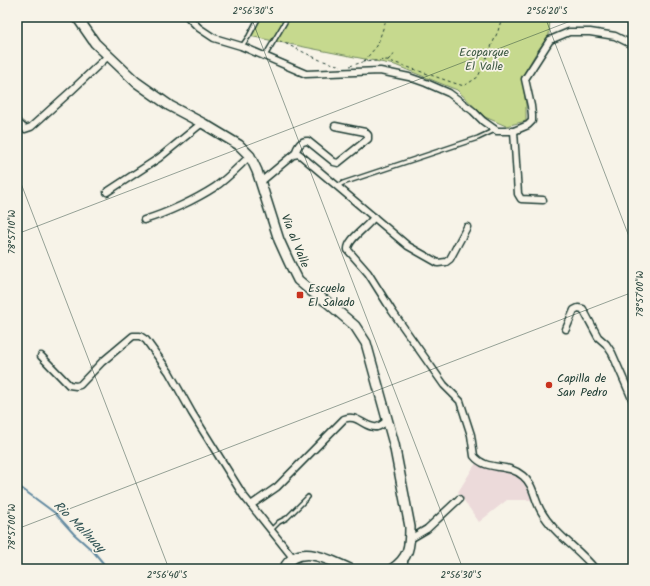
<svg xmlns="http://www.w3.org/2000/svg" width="650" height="586" viewBox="0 0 650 586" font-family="Kalam,sans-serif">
<rect width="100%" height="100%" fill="#f7f3e8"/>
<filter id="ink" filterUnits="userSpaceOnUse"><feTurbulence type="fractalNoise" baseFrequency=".025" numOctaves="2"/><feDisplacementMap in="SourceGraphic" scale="8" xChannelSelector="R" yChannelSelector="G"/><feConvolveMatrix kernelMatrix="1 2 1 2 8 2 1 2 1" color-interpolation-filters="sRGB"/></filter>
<g filter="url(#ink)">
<polygon fill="#ecdada" points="476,463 495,466 525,478 532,493 531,500 507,500 479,522 458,492"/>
<polygon fill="#c6d98e" stroke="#728b61" points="259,17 550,17 549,35 536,53 522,77 526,105 526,121 506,126 485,117 457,90 395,65 249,36"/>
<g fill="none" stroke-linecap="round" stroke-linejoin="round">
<polyline stroke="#628aa1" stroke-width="2" points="17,485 55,513 74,534 93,551 108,569"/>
<defs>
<g id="service">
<polyline points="242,46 249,36 259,17"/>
<polyline points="265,56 288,17"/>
<polyline points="338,186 343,183 478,138 495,130"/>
<polyline points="271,530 279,522 287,518 308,497"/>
</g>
<g id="minor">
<polyline points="188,17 199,28 214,38 241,46 306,74 380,71 409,77 426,83 449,93 473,111 483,121 497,131 514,131 528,125 532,121 532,115 531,106 525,79 550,40 569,32 590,32 615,36 633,45"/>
<polyline points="17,19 19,17"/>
<polyline points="17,122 25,129 31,127 71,91 108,56"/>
<polyline points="514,131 518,194 521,199 543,200"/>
<path d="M295,154C297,147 300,140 308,141L334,162L338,163L368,139V135L365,132L335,126"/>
<polyline points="260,180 263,180 293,155 299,154 408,246 438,263 446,262 450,259 467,227"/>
<polyline points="107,192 159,158 202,123"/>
<path d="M374,217C368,227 347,239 348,250L368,273L392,311L444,385L460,401L471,435L474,456C487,472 507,462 523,476C534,485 534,499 541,511C554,534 578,548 595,569"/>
<path d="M144,220C167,213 195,200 215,187C227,179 239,166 250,156"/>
<polyline points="566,329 574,310 578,308 583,309 598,337 606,344 612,353 633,401"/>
<polyline points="41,356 69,385 76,386 80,385 102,362 133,336 140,336 146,340 169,372 192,413 243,495 294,559"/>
<path d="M251,505L277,487L344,419C357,413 365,429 377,427C381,426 385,422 388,420"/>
<polyline points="410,539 427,529 459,499"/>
<polyline points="403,569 404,567 404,558"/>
</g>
<g id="secondary">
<path d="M77,17L95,43L136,82L170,106L204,124L239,145L250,156L257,171L279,240L289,262L298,280L311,291L327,302L355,326L366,343L394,444L410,527C410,546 409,558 392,569"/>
<path d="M284,569C298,541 331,561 350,569"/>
</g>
</defs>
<use href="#service" stroke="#1f3d34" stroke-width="6"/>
<use href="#minor" stroke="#1f3d34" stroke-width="9"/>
<use href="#secondary" stroke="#1f3d34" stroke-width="12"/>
<g stroke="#1f3d34" stroke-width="1" stroke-dasharray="3 3" stroke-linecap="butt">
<polyline points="280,41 320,60 341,66"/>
<polyline points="388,60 396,53"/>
<polyline points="364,61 377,46 387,17"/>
<polyline points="350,66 363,62 387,60 454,83 464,86 478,77 498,31 502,17"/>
</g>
<use href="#service" stroke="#f7f3e8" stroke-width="3"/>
<use href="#minor" stroke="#f7f3e8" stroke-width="6"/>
<use href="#secondary" stroke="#f7f3e8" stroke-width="9"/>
</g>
</g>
<path fill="none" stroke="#1f3d34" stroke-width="1" stroke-opacity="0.45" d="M251,17L463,569M545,17L633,247M17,173L169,569M17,234L581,17M17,529L633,292"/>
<g fill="#c8321e" stroke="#f7f3e8" stroke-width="1.5">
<rect x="296" y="291" width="8" height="8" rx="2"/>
<circle cx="549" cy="385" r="4"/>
</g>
<g text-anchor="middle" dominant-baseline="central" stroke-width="3.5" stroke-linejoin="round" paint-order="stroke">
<g font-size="12" fill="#405c46" stroke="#f7f3e8">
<text x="484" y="52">Ecoparque<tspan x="484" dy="14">El Valle</tspan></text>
</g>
<g font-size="12" fill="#1f3d34" stroke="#f7f3e8">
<text transform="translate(295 241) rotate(68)">Via al Valle</text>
</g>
<g font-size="12" fill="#1f3d34" stroke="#f7f3e8" text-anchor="start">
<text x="308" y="288">Escuela<tspan x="308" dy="14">El Salado</tspan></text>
<text x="557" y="378">Capilla de<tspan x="557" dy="14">San Pedro</tspan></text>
</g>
<g font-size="13" font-style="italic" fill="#355758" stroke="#f7f3e8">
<text transform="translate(79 527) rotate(45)">Rio Malhuay</text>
</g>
</g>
<rect width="650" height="586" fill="none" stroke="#f7f3e8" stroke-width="44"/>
<rect x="22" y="22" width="606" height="542" fill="none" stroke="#1f3d34" stroke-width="1.5"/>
<g font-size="10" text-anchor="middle" fill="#1f3d34">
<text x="253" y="14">2°56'30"S</text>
<text x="547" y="14">2°56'20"S</text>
<text transform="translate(11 232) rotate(-90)" y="4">78°57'10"W</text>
<text transform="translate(639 294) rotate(-90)" y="4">78°57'00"W</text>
<text transform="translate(11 527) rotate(-90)" y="4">78°57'00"W</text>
<text x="167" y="578">2°56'40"S</text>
<text x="461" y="578">2°56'30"S</text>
</g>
</svg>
